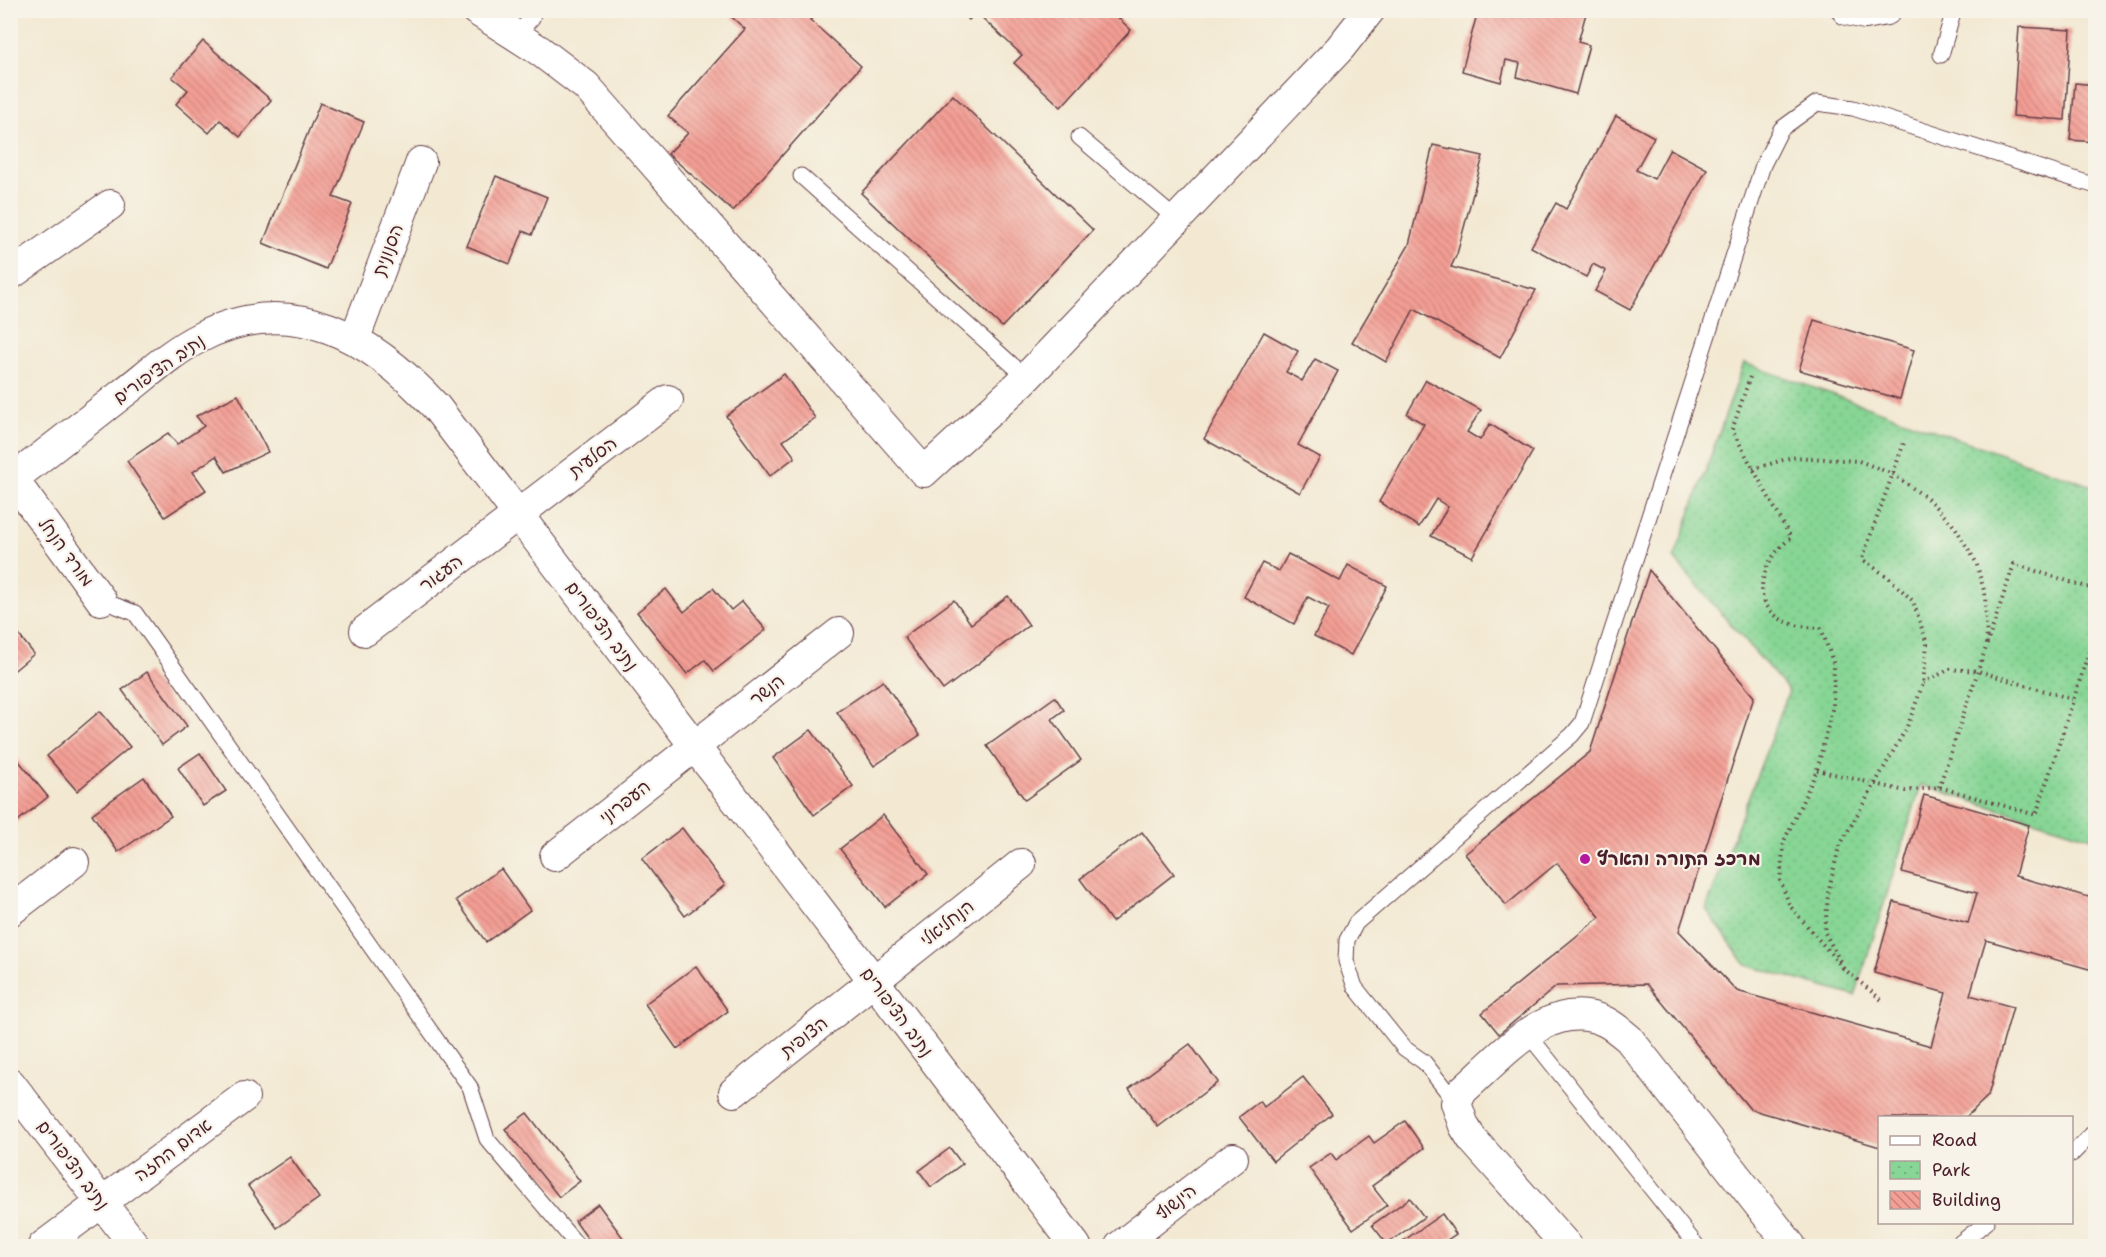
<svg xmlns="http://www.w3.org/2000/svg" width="2106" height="1257" viewBox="0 0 2106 1257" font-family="'Shantell Sans','Playpen Sans Hebrew',sans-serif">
<defs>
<pattern id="park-dots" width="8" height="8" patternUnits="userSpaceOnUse" patternTransform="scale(1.5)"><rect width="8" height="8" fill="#87d695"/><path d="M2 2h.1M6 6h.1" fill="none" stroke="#76b781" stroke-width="1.8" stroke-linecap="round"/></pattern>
<pattern id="building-back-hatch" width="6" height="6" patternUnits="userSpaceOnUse" patternTransform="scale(1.5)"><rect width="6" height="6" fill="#f49f95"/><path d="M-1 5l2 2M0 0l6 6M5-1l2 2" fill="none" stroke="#c8817a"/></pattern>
</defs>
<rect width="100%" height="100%" fill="#f7f3e8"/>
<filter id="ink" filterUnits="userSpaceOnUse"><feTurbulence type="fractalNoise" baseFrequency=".0167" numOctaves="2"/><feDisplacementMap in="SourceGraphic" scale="12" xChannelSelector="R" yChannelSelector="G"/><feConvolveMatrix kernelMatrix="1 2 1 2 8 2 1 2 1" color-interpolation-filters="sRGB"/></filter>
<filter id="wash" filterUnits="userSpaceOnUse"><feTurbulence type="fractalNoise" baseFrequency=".008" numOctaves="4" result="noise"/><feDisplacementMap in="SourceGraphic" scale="24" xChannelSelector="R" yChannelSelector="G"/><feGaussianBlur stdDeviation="1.35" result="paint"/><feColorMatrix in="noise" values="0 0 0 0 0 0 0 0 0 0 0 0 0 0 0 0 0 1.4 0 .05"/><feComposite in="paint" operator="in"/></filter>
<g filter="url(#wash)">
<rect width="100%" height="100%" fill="#f3e9d3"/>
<polygon fill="url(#park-dots)" stroke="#687a60" stroke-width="1.5" points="1744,363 2095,487 2095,839 1921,785 1855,996 1746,965 1706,909 1789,691 1674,559"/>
<g id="blocks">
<g fill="url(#building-back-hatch)">
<polygon points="724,10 819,10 810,20 861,66 733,211 668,154 688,133 668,116 745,29"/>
<polygon points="959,10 1110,10 1131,30 1061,107 1014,63 1022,55 976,12 969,20"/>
<polygon points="1478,10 1587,10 1578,42 1589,45 1576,94 1517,77 1520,63 1506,60 1501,82 1462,71"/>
<polygon points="2019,27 2071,30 2065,120 2013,116"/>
<polygon points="203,41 271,100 240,137 220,120 209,133 176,104 188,90 172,77"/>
<polygon points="2075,83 2096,85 2096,142 2070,140"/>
<polygon points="953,95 1093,230 1002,327 861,193"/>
<polygon points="320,103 364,122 333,197 352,204 326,269 263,243"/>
<polygon points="1616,116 1654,137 1636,170 1654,179 1670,149 1707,169 1630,310 1595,291 1606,271 1593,264 1586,277 1531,247 1556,203 1566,209"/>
<polygon points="1433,145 1483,156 1457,254 1451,267 1536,290 1500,358 1414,309 1386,362 1352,342 1409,245"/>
<polygon points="496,176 547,197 532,235 523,231 510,264 467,246"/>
<polygon points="1814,320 1914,350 1900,399 1799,370"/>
<polygon points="1264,332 1298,351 1286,372 1302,381 1315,359 1338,371 1298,445 1320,457 1300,493 1204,439"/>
<polygon points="784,374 815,418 783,441 795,457 770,476 726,416"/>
<polygon points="1426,380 1481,410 1467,432 1480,440 1490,424 1533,451 1472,557 1431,536 1448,507 1436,499 1419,527 1379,502 1424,424 1407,414"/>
<polygon points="238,395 268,452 226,472 216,456 193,472 206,490 165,517 127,461 168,433 177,444 204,426 196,416"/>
<polygon points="1288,554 1340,581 1348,565 1387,586 1351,655 1314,636 1329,608 1308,597 1294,624 1244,597 1262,563 1279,571"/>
<polygon points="1649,570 1754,697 1679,931 1737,991 1931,1046 1946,993 1874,973 1894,902 1968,923 1977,893 1902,872 1924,795 2029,825 2015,876 2096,899 2096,971 1986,940 1970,995 2013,1007 1988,1096 1965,1118 1880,1118 1880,1147 1750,1109 1647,984 1557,986 1499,1034 1482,1013 1600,917 1557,863 1506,905 1465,854 1590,752"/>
<polygon points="713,588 731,610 742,601 766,630 714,671 705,660 687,674 637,612 666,589 684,612"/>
<polygon points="1008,596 1029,625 943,690 904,637 954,600 971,624"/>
<polygon points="10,624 34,654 10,674"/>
<polygon points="147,672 187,726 162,745 122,690"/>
<polygon points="883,681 920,735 874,766 837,712"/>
<polygon points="1055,697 1064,710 1052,719 1081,760 1025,800 987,746"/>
<polygon points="100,711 130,747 77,791 47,756"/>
<polygon points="811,730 853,786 814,815 773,758"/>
<polygon points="10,750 48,797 10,827"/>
<polygon points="200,753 226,791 203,806 178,768"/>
<polygon points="144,777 171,816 118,852 92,814"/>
<polygon points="883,815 928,874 885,907 840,849"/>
<polygon points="682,828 725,885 685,916 642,859"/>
<polygon points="1142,832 1174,874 1112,922 1080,879"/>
<polygon points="501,869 530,910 486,942 456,900"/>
<polygon points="696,966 728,1011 677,1049 645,1004"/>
<polygon points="1190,1044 1218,1082 1158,1127 1129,1089"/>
<polygon points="1303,1077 1332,1114 1273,1161 1239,1117 1260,1101 1264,1107"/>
<polygon points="527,1113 580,1181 559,1197 505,1129"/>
<polygon points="1405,1121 1424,1148 1372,1186 1387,1205 1353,1229 1309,1168 1331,1153 1336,1160 1369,1136 1374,1143"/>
<polygon points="950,1148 962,1164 931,1187 919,1171"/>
<polygon points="290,1157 319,1198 277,1228 248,1186"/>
<polygon points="1410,1198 1424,1217 1387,1244 1372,1225"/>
<polygon points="598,1204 629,1246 593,1246 575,1221"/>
<polygon points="1442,1214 1456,1234 1438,1246 1396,1246"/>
</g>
</g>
</g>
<g filter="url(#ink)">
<use href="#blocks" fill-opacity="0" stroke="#633d44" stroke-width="1.5"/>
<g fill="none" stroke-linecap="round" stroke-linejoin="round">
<defs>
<g id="service">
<polyline points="516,35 532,18 534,10"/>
<polyline points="1941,55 1954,10"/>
<polyline points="1079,137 1177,220"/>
<polyline points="801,176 1027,378"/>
<polyline points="101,600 135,613 470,1087 487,1139 578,1246"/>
<polyline points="1528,1034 1697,1246"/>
<polyline points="1456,1103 1424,1062 1404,1048 1355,987 1346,961 1347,940 1356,923 1572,735 1582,723 1763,165 1781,129 1817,103 1853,108 2096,186"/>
<polyline points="2072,1154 2096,1130"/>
<polyline points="1956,1246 1987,1222"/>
</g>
<g id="minor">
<polyline points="476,10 540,51 586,86 924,472 1023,381 1340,48 1370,10"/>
<polyline points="1847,10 1865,14 1886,10"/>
<polyline points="10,275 110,205"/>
<polyline points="355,338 421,162"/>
<polyline points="10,475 101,600"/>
<path d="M10,481C48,452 85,423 122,394C147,375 171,352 199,338C292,289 373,338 436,407L1076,1246"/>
<polyline points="365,631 668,400"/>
<polyline points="555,856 839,633"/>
<polyline points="10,911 74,862"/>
<polyline points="10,1083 135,1246"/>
<polyline points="734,1092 1021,864"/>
<polyline points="43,1246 244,1097"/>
<polyline points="1120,1246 1233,1158"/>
<path d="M1567,1246L1472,1139L1464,1126L1456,1103L1463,1090C1501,1057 1550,995 1606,1022C1614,1026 1622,1033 1629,1039L1791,1246"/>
</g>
</defs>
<use href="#service" stroke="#633d44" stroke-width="17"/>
<use href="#minor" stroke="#633d44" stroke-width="32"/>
<g stroke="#633d44" stroke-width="4" stroke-dasharray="1.5 4.5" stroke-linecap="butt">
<path d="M1750,377L1732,430L1791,538C1767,555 1748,594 1776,616C1789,626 1806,627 1821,628L1834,665L1833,706L1817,770L1784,841L1780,880L1790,906L1843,968"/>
<polyline points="1753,469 1793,457 1859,461 1893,474 1928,499 1955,527 1976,562 1985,594 1987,645"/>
<polyline points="1923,683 1950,669 1978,671 2072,699"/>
<polyline points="1817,770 1905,791 1939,787 2036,815 2096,630"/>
<polyline points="1939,787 2014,564 2096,590"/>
<polyline points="1840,961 1825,933 1828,893 1839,847 1907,727 1923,684 1927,644 1913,601 1889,578 1862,559 1905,440"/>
<polyline points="1843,968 1884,1002"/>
</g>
<use href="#service" stroke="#fff" stroke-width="15"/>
<use href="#minor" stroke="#fff" stroke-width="30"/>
</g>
</g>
<circle fill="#b5179e" stroke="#f7f3e8" stroke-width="2" cx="1585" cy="859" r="6"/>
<g text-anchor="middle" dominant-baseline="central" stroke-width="4.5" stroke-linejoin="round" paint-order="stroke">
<g font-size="18" fill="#4a1f2b" stroke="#f7f3e8">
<text transform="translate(388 250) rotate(-69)">הסנונית</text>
<text transform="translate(159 369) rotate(-35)">נתיב הציפורים</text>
<text transform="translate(593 457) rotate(-37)">הסלעית</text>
<text transform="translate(66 552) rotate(54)">מורד הנחל</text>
<text transform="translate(441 573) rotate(-37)">העגור</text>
<text transform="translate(602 626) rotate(53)">נתיב הציפורים</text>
<text transform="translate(767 690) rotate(-38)">הנשר</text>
<text transform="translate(625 802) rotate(-38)">העפרוני</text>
<text transform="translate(947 923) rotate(-38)">הנחליאלי</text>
<text transform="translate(897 1012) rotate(53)">נתיב הציפורים</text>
<text transform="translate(804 1037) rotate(-38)">הצופית</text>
<text transform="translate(173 1150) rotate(-37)">אדום החזה</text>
<text transform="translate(73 1165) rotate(53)">נתיב הציפורים</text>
<text transform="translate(1176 1202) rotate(-38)">הינשוף</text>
</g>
<g font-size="18" font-weight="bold" fill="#4a1f2b" stroke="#f7f3e8" text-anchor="start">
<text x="1597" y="859">מרכז התורה והארץ</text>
</g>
</g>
<rect width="2106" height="1257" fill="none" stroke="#f7f3e8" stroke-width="36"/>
<rect x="1878" y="1116" width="195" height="108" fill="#f7f3e8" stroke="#b29e9c" stroke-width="1.5"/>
<rect x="1890" y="1136" width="30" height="9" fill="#ffffff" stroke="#b29e9c" stroke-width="1.5"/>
<text x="1932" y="1146" font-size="18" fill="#4a1f2b">Road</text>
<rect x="1890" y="1161" width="30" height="18" fill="url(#park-dots)" stroke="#b29e9c" stroke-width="1.5"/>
<text x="1932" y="1176" font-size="18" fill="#4a1f2b">Park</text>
<rect x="1890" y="1191" width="30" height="18" fill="url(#building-back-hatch)" stroke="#b29e9c" stroke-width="1.5"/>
<text x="1932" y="1206" font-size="18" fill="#4a1f2b">Building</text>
</svg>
